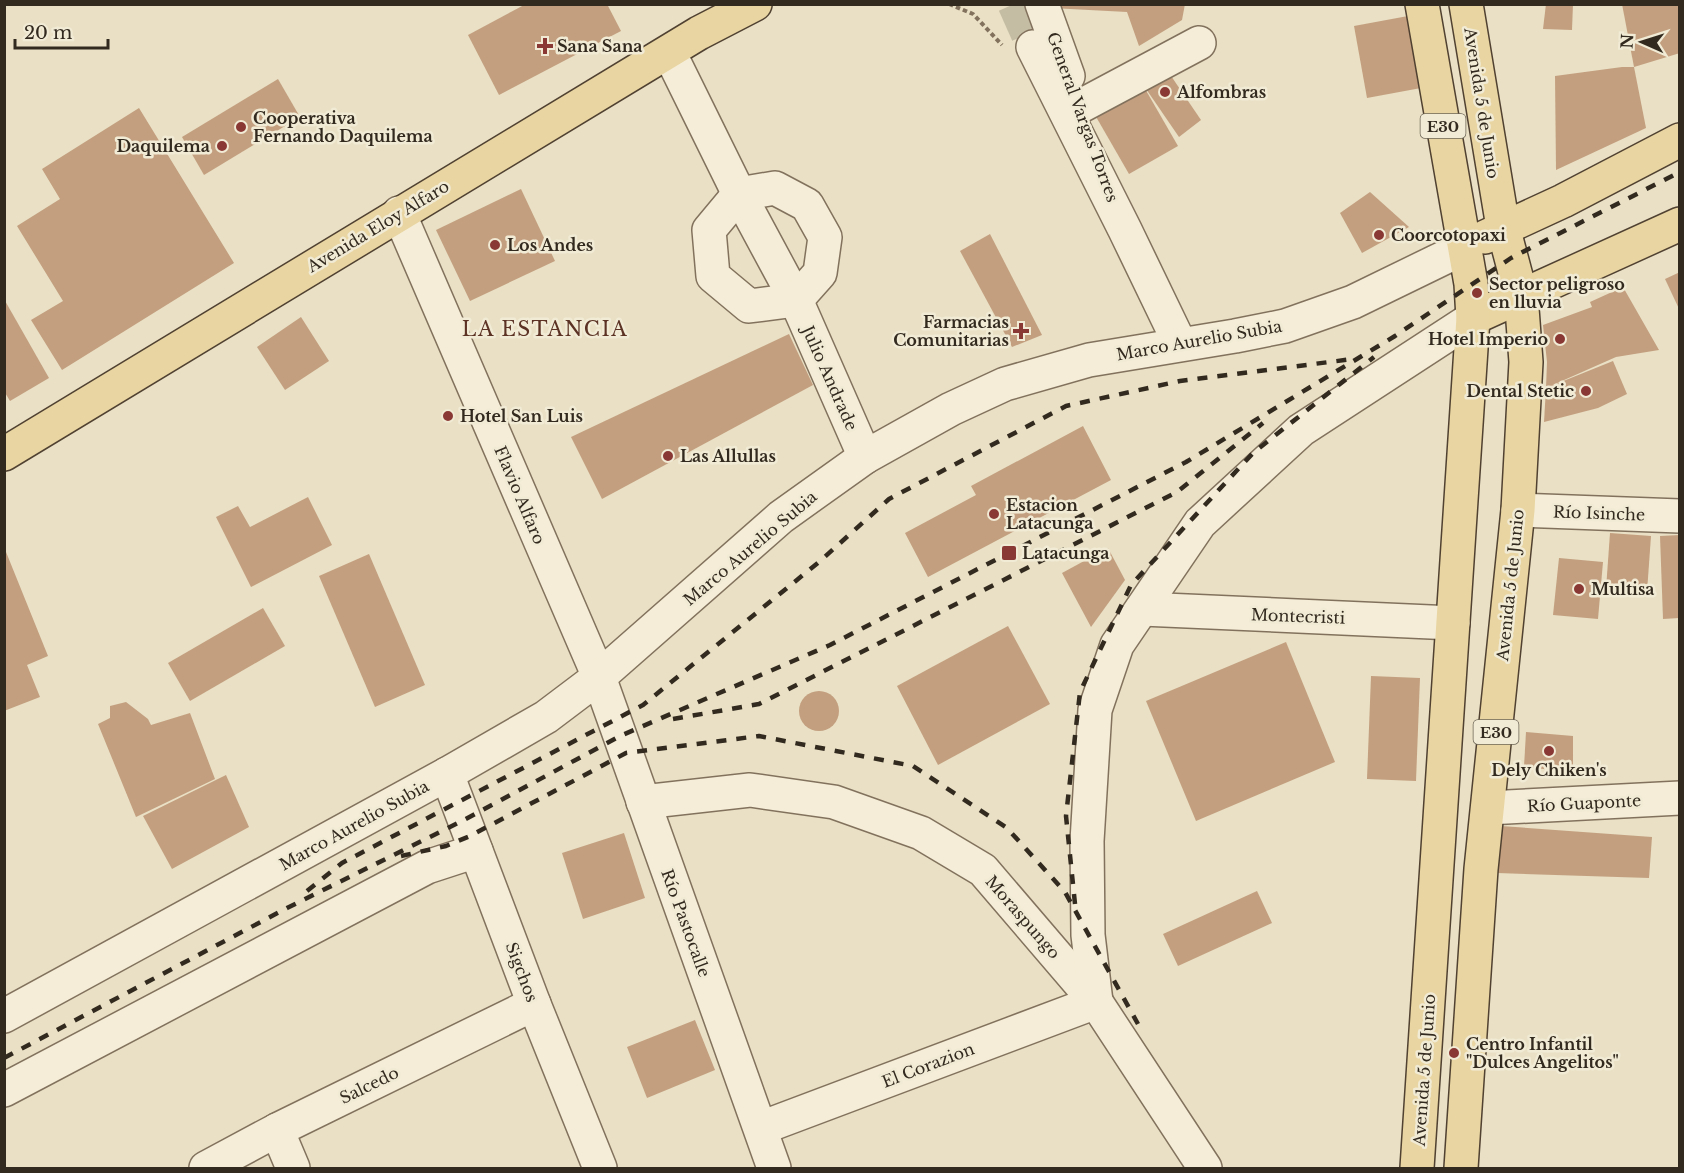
<svg xmlns="http://www.w3.org/2000/svg" width="1684" height="1173" viewBox="0 0 1684 1173" font-family="'Libre Baskerville',serif">
<rect width="100%" height="100%" fill="#e9e0c5"/>
<g fill="#c39f7f">
<polygon points="526,4 607,4 621,31 499,95 468,35"/>
<polygon points="1051,4 1185,4 1182,20 1139,46 1127,12 1051,8"/>
<polygon points="1546,4 1573,4 1572,30 1543,29"/>
<polygon points="1622,4 1680,4 1680,53 1634,67"/>
<polygon points="1408,16 1421,88 1367,98 1354,26"/>
<polygon points="1622,67 1634,67 1646,128 1556,170 1555,76"/>
<polygon points="1167,70 1201,120 1179,137 1144,86"/>
<polygon points="278,79 300,117 204,175 182,137"/>
<polygon points="1144,87 1178,146 1129,174 1095,115"/>
<polygon points="139,108 234,263 62,370 31,320 63,301 17,226 60,199 42,169"/>
<polygon points="521,189 555,261 470,301 436,230"/>
<polygon points="1370,192 1409,227 1362,253 1340,213"/>
<polygon points="990,234 1042,335 1012,347 960,251"/>
<polygon points="1680,272 1680,311 1665,279"/>
<polygon points="1623,287 1659,350 1616,357 1546,388 1547,362 1543,325 1592,307 1590,302"/>
<polygon points="4,299 49,378 10,401 4,391"/>
<polygon points="301,317 329,361 285,390 257,347"/>
<polygon points="789,334 813,385 602,499 571,437"/>
<polygon points="1613,361 1627,394 1598,408 1544,422 1546,388"/>
<polygon points="1083,426 1111,480 928,577 905,533 976,495 971,486"/>
<polygon points="308,497 332,545 251,587 216,517 238,506 250,527"/>
<polygon points="1610,533 1651,536 1647,592 1606,589"/>
<polygon points="1680,535 1679,618 1663,619 1660,536"/>
<polygon points="4,547 48,656 27,665 40,697 4,711"/>
<polygon points="1108,548 1125,580 1091,627 1062,573"/>
<polygon points="369,554 425,685 375,707 319,576"/>
<polygon points="1559,558 1603,562 1598,619 1553,615"/>
<polygon points="263,608 285,646 190,701 168,663"/>
<polygon points="1008,626 1050,704 938,765 897,686"/>
<polygon points="1286,642 1335,762 1196,821 1146,701"/>
<polygon points="1371,676 1420,678 1416,781 1367,779"/>
<circle cx="819" cy="711" r="20"/>
<polygon points="126,702 148,719 151,725 190,713 215,779 136,817 98,724 110,718 110,706"/>
<polygon points="1526,732 1573,736 1573,772 1524,767"/>
<polygon points="226,775 249,827 172,869 143,816"/>
<polygon points="1501,826 1652,837 1649,878 1497,873"/>
<polygon points="624,833 645,898 583,919 562,853"/>
<polygon points="1257,891 1272,923 1178,966 1163,934"/>
<polygon points="695,1020 715,1070 647,1098 627,1047"/>
</g>
<g fill="none" stroke-linecap="round" stroke-linejoin="round">
<polyline stroke="#c5bca4" stroke-width="33" stroke-dasharray="33 16" stroke-linecap="butt" points="1014,4 1033,47"/>
<defs>
<g id="minor">
<polyline points="1042,4 1068,76"/>
<polyline points="1033,47 1125,230 1180,344"/>
<polyline points="669,52 739,194 796,300 865,457"/>
<polyline points="1079,107 1199,43"/>
<polygon points="775,188 807,205 825,237 820,273 796,300 749,306 713,276 709,230 739,194"/>
<polyline points="399,213 599,677 774,1168"/>
<polyline points="1518,510 1680,516"/>
<polyline points="1142,609 1453,623"/>
<polyline points="447,774 534,1004 600,1168"/>
<polyline points="643,802 750,790 834,802 921,833 983,870 1096,1002 1205,1168"/>
<polyline points="1488,808 1680,798"/>
<polyline points="4,1016 447,774 546,717 599,677 781,517 865,457 951,409 1005,384 1089,360 1235,336 1285,326 1353,302 1464,248"/>
<polyline points="4,1090 427,867 476,851"/>
<polyline points="761,1128 1096,1002 1088,935 1087,841 1095,710 1117,645 1200,523 1301,430 1473,318"/>
<polyline points="277,1130 293,1168"/>
<polyline points="206,1168 277,1130 534,1004"/>
</g>
<g id="major">
<polyline points="1485,237 1563,201 1680,140"/>
<polyline points="1473,318 1680,224"/>
<polyline points="4,454 699,33 755,4"/>
<polyline points="1417,1168 1473,318 1471,284 1422,4"/>
<polyline points="1461,1168 1481,869 1518,510 1526,362 1521,295 1503,227 1466,4"/>
</g>
</defs>
<use href="#minor" stroke="#82725d" stroke-width="36"/>
<use href="#major" stroke="#504131" stroke-width="36"/>
<polyline stroke="#82725d" stroke-width="4" stroke-dasharray="4.5 3" stroke-linecap="butt" points="949,4 973,14 1002,45"/>
<use href="#minor" stroke="#f5edd7" stroke-width="33"/>
<use href="#major" stroke="#e8d5a1" stroke-width="33"/>
<g stroke="#332a1f" stroke-width="4.5" stroke-dasharray="10 10" stroke-linecap="butt">
<polyline points="673,719 759,704 1177,492 1263,423"/>
<polyline points="401,856 446,846 470,836 626,753 759,736 913,766 1007,828 1065,892 1138,1024"/>
<polyline points="307,891 342,863 643,705 819,562 889,499 1066,406 1180,381 1353,359"/>
<polyline points="1075,904 1066,816 1080,692 1131,585 1253,453 1374,357"/>
<polyline points="4,1058 287,908 464,820 620,736 830,645 1186,462 1395,336 1511,258 1680,172"/>
</g>
</g>
<g fill="#8a3834" stroke="#f1ead4" stroke-width="2">
<path d="M542 37h6v6h6v6h-6v6h-6v-6h-6v-6h6z"/>
<circle cx="1165" cy="92" r="6"/>
<circle cx="241" cy="127" r="6"/>
<circle cx="222" cy="146" r="6"/>
<circle cx="1379" cy="235" r="6"/>
<circle cx="495" cy="245" r="6"/>
<circle cx="1477" cy="293" r="6"/>
<path d="M1018 322h6v6h6v6h-6v6h-6v-6h-6v-6h6z"/>
<circle cx="1560" cy="339" r="6"/>
<circle cx="1586" cy="391" r="6"/>
<circle cx="448" cy="416" r="6"/>
<circle cx="668" cy="456" r="6"/>
<circle cx="994" cy="514" r="6"/>
<rect x="1001" y="545" width="16" height="16" rx="3"/>
<circle cx="1579" cy="589" r="6"/>
<circle cx="1549" cy="751" r="6"/>
<circle cx="1454" cy="1053" r="6"/>
</g>
<g text-anchor="middle" dominant-baseline="central" stroke-width="5" stroke-linejoin="round" paint-order="stroke">
<g fill="#f1ead4" stroke="#6c6455" stroke-width="1.5">
<rect x="1420.5" y="114" width="45" height="24" rx="4.5"/>
<rect x="1473.5" y="720" width="45" height="24" rx="4.5"/>
</g>
<g font-size="15" font-weight="bold" fill="#332a1f">
<text x="1443" y="126">E30</text>
<text x="1496" y="732">E30</text>
</g>
<g font-size="16" font-weight="bold" fill="#332a1f" stroke="#f1ead4" text-anchor="start">
<text x="557" y="46">Sana Sana</text>
<text x="1177" y="92">Alfombras</text>
<text x="253" y="118">Cooperativa<tspan x="253" dy="18">Fernando Daquilema</tspan></text>
<text x="210" y="146" text-anchor="end">Daquilema</text>
<text x="1391" y="235">Coorcotopaxi</text>
<text x="507" y="245">Los Andes</text>
<text x="1489" y="284">Sector peligroso<tspan x="1489" dy="18">en lluvia</tspan></text>
<text x="1009" y="322" text-anchor="end">Farmacias<tspan x="1009" dy="18">Comunitarias</tspan></text>
<text x="1548" y="339" text-anchor="end">Hotel Imperio</text>
<text x="1574" y="391" text-anchor="end">Dental Stetic</text>
<text x="460" y="416">Hotel San Luis</text>
<text x="680" y="456">Las Allullas</text>
<text x="1006" y="505">Estacion<tspan x="1006" dy="18">Latacunga</tspan></text>
<text x="1022" y="553">Latacunga</text>
<text x="1591" y="589">Multisa</text>
<text x="1549" y="770" text-anchor="middle">Dely Chiken's</text>
<text x="1466" y="1044">Centro Infantil<tspan x="1466" dy="18">"Dulces Angelitos"</tspan></text>
</g>
<g font-size="16" fill="#332a1f" stroke="#f1ead4">
<text transform="translate(1482 103) rotate(81)">Avenida 5 de Junio</text>
<text transform="translate(1083 117) rotate(70)">General Vargas Torres</text>
<text transform="translate(378 226) rotate(-31)">Avenida Eloy Alfaro</text>
<text transform="translate(1199 340) rotate(-10)">Marco Aurelio Subia</text>
<text transform="translate(830 378) rotate(66)">Julio Andrade</text>
<text transform="translate(520 495) rotate(67)">Flavio Alfaro</text>
<text transform="translate(1599 513) rotate(2)">Río Isinche</text>
<text transform="translate(750 548) rotate(-40)">Marco Aurelio Subia</text>
<text transform="translate(1510 585) rotate(-84)">Avenida 5 de Junio</text>
<text transform="translate(1298 616) rotate(2)">Montecristi</text>
<text transform="translate(1584 803) rotate(-3)">Río Guaponte</text>
<text transform="translate(354 825) rotate(-29)">Marco Aurelio Subia</text>
<text transform="translate(1023 917) rotate(49)">Moraspungo</text>
<text transform="translate(686 923) rotate(70)">Río Pastocalle</text>
<text transform="translate(522 972) rotate(69)">Sigchos</text>
<text transform="translate(928 1065) rotate(-21)">El Corazion</text>
<text transform="translate(1424 1070) rotate(-86)">Avenida 5 de Junio</text>
<text transform="translate(369 1085) rotate(-26)">Salcedo</text>
</g>
<g font-size="20" letter-spacing="1.5" fill="#5b3224" stroke="#f1ead4">
<text x="545" y="329">LA ESTANCIA</text>
</g>
</g>
<rect width="1684" height="1173" fill="none" stroke="#332a1f" stroke-width="12"/>
<g transform="translate(1642 42) rotate(273)" stroke="#f1ead4" stroke-width="4.5" paint-order="stroke">
<path d="M0-4.5L10 22L0 15L-10 22Z" fill="#332a1f"/>
<text y="-9" font-size="16" font-weight="bold" text-anchor="middle" fill="#332a1f">N</text>
</g>
<path d="M15 39v9h93v-9" fill="none" stroke="#332a1f" stroke-width="3"/>
<text x="24" y="39" font-size="18" fill="#332a1f" stroke="#f1ead4" stroke-width="4.5" paint-order="stroke">20 m</text>
</svg>
